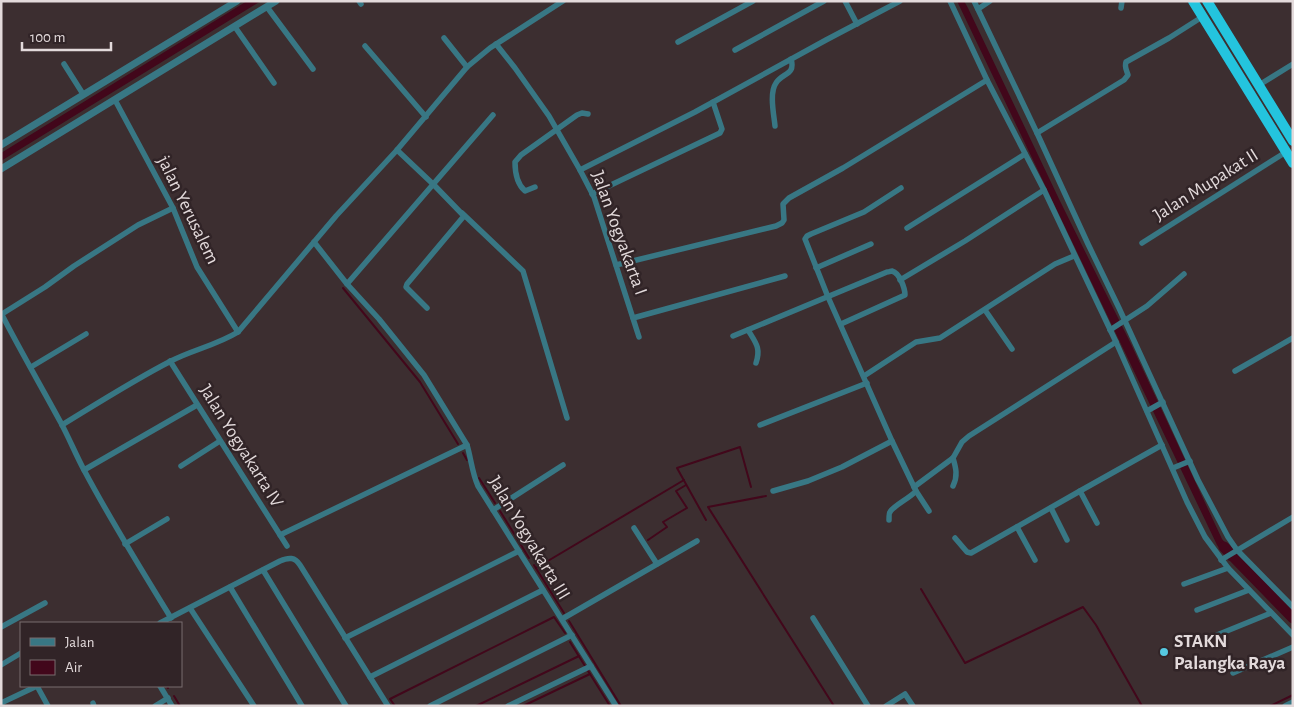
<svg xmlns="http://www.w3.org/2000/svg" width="1294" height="707" viewBox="0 0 1294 707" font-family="'Alegreya Sans',sans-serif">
<rect width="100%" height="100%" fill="#3c2e30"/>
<g fill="#42071b">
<polygon points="247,1 261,1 1,161 1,153"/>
<polygon points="957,1 964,1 968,8 1059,199 1131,344 1222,539 1235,555 1229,561 1217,545"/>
</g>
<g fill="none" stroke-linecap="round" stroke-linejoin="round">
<g stroke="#42071b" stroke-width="2">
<polyline points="343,288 420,382 458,444"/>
<polyline points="463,453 467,460"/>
<polyline points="479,478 495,503"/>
<polyline points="766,496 708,507 834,706"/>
<polyline points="500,511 529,558"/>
<polyline points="706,520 677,468 740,447 751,487"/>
<polyline points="648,540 667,527 663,522 687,508 676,491 686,485"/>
<polyline points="534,565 564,613"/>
<polyline points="536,568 684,480"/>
<polyline points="921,589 965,663 1083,607 1096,625 1142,706"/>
<polyline points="569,621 621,706"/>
<polyline points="570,642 610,706"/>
<polyline points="167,686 168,688"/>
<polyline points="174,696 180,706"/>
<polyline points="395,706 390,699 554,617 565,633"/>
<polyline points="476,706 579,656"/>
<polyline points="523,706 590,674"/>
<polyline points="1270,706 1293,695"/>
</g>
<polyline stroke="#42071b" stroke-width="11" points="1224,547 1293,618"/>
<g stroke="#387784" stroke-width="5.5">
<polyline points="359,1 361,4"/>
<polyline points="845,1 857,24"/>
<polyline points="950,1 987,80 1044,190 1116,342 1187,502 1205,537 1228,568 1293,635"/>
<polyline points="974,1 1037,133 1088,244 1119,308 1198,480 1228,537 1237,550 1293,607"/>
<polyline points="267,7 313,69"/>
<polyline points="1121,8 1122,1"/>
<polyline points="978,9 990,1"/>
<polyline points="235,27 274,83"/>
<polyline points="444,38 467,67"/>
<polyline points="678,42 753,1"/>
<polyline points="496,44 515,68 549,116 580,170 594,197 639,337"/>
<polyline points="365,46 426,117"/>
<polyline points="735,50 824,1"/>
<polyline points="64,64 83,94"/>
<polyline points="1259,85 1293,64"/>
<polyline points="115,100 173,208 197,267 238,332"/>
<path d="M775,126C774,115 769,93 776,83C782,73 796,75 791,59"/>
<path d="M1037,133L1124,80L1128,75C1127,71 1124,67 1126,62L1169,38L1202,17"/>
<polyline points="397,150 434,185 464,216 407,284 406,287 427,308"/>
<polyline points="580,170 695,112 826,40 900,1"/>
<path d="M535,187L525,191C517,184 515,171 515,162L521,155L577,115L582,113L588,114"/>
<polyline points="592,194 720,133 722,129 713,102"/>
<polyline points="462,213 523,271 567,418"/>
<polyline points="907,228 1025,154"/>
<path d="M314,242L347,284L379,319L424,375L467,445C471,458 472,473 478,486L616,706"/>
<polyline points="1142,243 1286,152"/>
<polyline points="616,265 776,226 782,223 784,220 783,204 789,198 843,168 987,80"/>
<polyline points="816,268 871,244"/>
<polyline points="900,280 965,241 1044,190"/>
<polyline points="347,284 493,115"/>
<polyline points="985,310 1012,349"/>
<path d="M1,313C20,350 41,386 61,423C69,438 76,455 84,470C111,521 141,569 171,618"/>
<polyline points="2,314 45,287 74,266 138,225 173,208"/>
<polyline points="633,318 785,276"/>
<path d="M748,330C756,343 761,348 756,363"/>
<polyline points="1110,330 1147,306 1184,274"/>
<path d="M733,336L887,272C889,272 891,271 892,271C900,273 905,289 905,295L841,324"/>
<polyline points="170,361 287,546"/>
<polyline points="31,367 86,334"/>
<polyline points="1235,371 1293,338"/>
<polyline points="864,376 916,342 940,338 1055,264 1074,256"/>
<polyline points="1147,411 1163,402"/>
<path d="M62,425C98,403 134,380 171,361C192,350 217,345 238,332L336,216L397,150L467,67L490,48L563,1"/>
<polyline points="760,425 867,383"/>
<path d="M953,458C956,468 958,476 953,486"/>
<polyline points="181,466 220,441"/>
<polyline points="1173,468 1190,461"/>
<polyline points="84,470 197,405"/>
<polyline points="914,487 953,458 962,442 969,436 1116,342"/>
<polyline points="773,491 808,481 842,467 892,441"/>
<polyline points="916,491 929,511"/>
<polyline points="1080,491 1097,523"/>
<polyline points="1051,508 1067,540"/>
<polyline points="493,510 563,465"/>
<path d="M889,520C889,518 889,513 890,512C893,506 910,498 916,491L892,441L828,297L805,239L807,236L811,234L864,212L901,188"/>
<polyline points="1017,527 1035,560"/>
<polyline points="634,528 657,564"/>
<polyline points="280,535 467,445"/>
<polyline points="955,538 967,552 971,553 1080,491 1162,445"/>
<polyline points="125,544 167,519"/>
<polyline points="1221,560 1293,517"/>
<polyline points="263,570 346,706"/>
<polyline points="1184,584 1228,568"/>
<polyline points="230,587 302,706"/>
<polyline points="190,608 254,706"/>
<polyline points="1197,610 1249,590"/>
<polyline points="813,618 868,706"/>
<polyline points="562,619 697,541"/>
<path d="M160,623L280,561C289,557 295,557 300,565L388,706"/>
<polyline points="1,627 45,603"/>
<polyline points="1212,637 1271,613"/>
<polyline points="345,638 519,551"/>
<polyline points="1,665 21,653"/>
<polyline points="1233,673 1293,647"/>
<polyline points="370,677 543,590"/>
<polyline points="37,686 48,706"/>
<polyline points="160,686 172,706"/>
<polyline points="1,703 37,686"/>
<polyline points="93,703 94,706"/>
<polyline points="155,706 168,698"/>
<polyline points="430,706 572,635"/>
<polyline points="508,706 591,666"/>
<polyline points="886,706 905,694 913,706"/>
<polyline points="1285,706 1293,702"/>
</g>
<g stroke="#387784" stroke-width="7">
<polyline points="1,145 237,1"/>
<polyline points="1,169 276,1"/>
</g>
<g stroke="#24c4de" stroke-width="10">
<polyline points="1193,1 1293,163"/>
<polyline points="1207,1 1293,141"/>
</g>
</g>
<circle fill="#56c9e1" stroke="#312427" stroke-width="2" cx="1164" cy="652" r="5"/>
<g text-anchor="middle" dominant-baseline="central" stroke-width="5" stroke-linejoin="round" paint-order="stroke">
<g font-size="19" fill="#e3dadb" stroke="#312427">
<text transform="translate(1206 185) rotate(-32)">Jalan Mupakat II</text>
<text transform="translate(188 210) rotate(64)">jalan Yerusalem</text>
<text transform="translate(619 233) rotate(70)">Jalan Yogyakarta I</text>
<text transform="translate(241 446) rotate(58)">Jalan Yogyakarta IV</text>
<text transform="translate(529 538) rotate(59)">Jalan Yogyakarta III</text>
</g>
<g font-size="19" font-weight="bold" fill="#e3dadb" stroke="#312427" text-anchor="start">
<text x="1174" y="641">STAKN<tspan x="1174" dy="22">Palangka Raya</tspan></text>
</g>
</g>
<rect width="1294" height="707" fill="none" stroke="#e3dadb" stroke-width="5"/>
<rect x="20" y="622" width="162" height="65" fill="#312427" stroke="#786d6f"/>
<rect x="30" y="638" width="25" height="8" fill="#387784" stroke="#786d6f"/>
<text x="65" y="647" font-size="15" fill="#e3dadb">Jalan</text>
<rect x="30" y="660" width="25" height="15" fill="#42071b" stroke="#786d6f"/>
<text x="65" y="672" font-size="15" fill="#e3dadb">Air</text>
<path d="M22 42v8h89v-8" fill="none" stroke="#e3dadb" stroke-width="2.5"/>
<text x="30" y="42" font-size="15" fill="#e3dadb" stroke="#312427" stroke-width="4" paint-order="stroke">100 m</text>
</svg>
